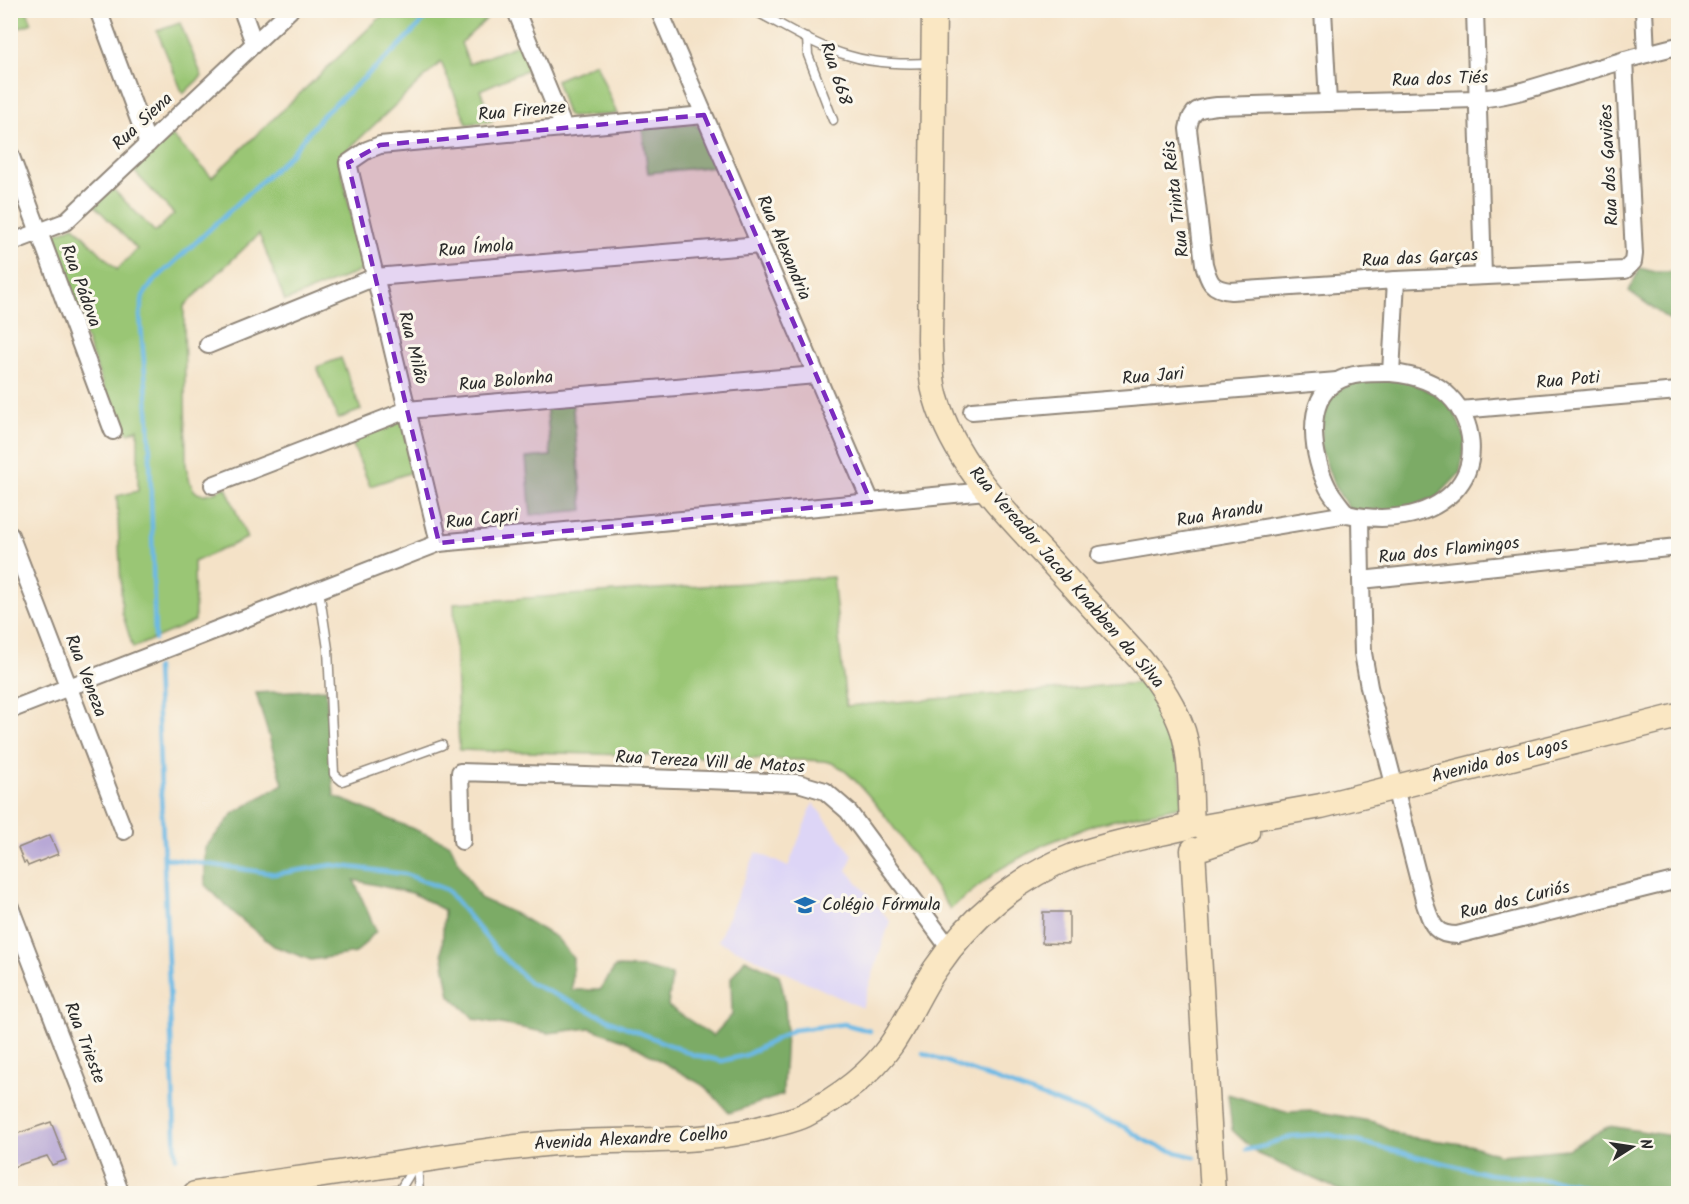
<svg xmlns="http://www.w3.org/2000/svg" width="1689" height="1204" viewBox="0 0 1689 1204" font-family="Kalam,sans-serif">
<rect width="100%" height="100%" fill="#fbf7ec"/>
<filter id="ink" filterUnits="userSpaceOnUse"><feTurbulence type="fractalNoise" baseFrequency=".0167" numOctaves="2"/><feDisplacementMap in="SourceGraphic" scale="12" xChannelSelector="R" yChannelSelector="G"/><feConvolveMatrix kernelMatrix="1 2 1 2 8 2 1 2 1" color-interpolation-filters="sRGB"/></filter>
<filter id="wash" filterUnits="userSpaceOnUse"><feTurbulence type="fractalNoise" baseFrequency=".008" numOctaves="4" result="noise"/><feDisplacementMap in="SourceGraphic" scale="24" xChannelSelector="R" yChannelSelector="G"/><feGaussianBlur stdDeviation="1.35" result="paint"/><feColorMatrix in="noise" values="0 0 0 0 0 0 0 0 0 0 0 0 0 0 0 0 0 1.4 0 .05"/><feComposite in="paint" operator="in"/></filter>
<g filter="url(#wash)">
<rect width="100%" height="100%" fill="#f4e2c7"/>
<polygon fill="#ddd5f6" points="813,803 853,855 847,870 890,921 862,1008 718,941 756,852 788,867"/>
<g fill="#9ac674" stroke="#627850" stroke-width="1.5">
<polygon points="11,10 27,11 32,23 11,31"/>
<path d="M387,11H495L461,43L469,64L520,44L531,68L480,90L493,121L467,124L441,62L339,158L363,270L285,301L259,234L184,306L186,465C192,496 197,501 226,487L247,538L194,562L195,621L133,648L122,612L117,496L138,491V429L129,433L121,429L117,424L50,240L51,236L74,226L117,270L137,249L94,205L112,188L155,232L174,214L132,169L170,134L212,177Z"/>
<polygon points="180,23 202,76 183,94 157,31"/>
<polygon points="596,63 617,114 571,117 567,114 556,80"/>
<polygon points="695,124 699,128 716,166 648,173 642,127"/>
<polygon points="341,358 361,410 338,419 317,367"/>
<polygon points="572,400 583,510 531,515 526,458 551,456 546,402"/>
<polygon points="402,417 415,471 370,486 349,436"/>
<path d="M833,577L846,706L1151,682L1177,734L1183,806L1096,824L1043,845L1000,869L950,909C929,879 862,773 832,763C822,759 807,761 795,760L459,750L454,603Z"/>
</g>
<g fill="#7bab66" stroke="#536b48" stroke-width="1.5">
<polygon points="1640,268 1655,272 1678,272 1678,326 1629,291"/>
<polygon points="1358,380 1407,380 1445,399 1455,413 1466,440 1460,473 1437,497 1400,512 1350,510 1334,486 1320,446 1325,403 1330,394"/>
<path d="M326,689L334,796L450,844L459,863L480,898L520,916L557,938L573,958L572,990H600L615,967L645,968L672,975L668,1006L713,1036L732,1015L731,978L745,959L779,975C792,1016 783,1054 783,1095L729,1113L706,1087L626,1041L590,1028L548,1033L475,1019L450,996L442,952L444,910L412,893L354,880L376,931L356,953L311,960L274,946L238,917L205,885V848L234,813L283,784L256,693Z"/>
<polygon points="1228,1094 1285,1112 1313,1111 1375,1122 1402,1136 1470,1145 1500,1155 1568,1149 1609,1126 1678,1137 1678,1193 1346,1193 1258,1154 1232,1130"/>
</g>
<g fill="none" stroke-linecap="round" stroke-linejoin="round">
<g stroke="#6cb9e5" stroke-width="4.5">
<polyline points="155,639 149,421 140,315 143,296 153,282 291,154 323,115 396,49 434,10"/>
<polyline points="156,668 176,1158"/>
<polyline points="165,858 276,874 332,865 405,874 447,890 498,952 530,983 616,1023 694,1055 722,1061 746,1055 793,1030 844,1024 870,1031"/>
<path d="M923,1053L1125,1127C1151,1147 1164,1149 1195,1157"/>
<polyline points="1246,1150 1265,1146 1293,1136 1327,1134 1488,1174 1568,1182 1615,1194"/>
</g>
</g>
<g id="blocks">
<g fill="#b8a8d6">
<polygon points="50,835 58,854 28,866 26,862 24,863 18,848"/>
<polygon points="1043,912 1069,912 1069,944 1042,943"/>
<polygon points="51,1122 66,1160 52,1165 47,1156 10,1168 10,1136"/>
</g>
</g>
</g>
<g filter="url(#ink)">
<use href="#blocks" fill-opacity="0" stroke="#908679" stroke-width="1.5"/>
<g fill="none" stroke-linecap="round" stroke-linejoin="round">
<defs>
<g id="lane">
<path d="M753,10C785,26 816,47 850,56C876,64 905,64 932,63"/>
<polyline points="807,38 808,55 833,120"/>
<polyline points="319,590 328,649 334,774 342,781 442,745"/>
<polyline points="417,1162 419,1194"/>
<polyline points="376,1194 400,1190 415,1165"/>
</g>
<g id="street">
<polyline points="98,10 148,144"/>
<polyline points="242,10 254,43"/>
<polyline points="659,10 871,502"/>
<polyline points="1323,10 1328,103"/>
<polyline points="1475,10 1483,275"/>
<polyline points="1644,10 1646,54"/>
<polyline points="518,16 564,128"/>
<path d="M1624,60L1634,254L1633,262L1625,270L1396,280L1231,291C1211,289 1209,282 1204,264L1188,129C1191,109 1199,108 1217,106L1476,99C1506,97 1533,88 1562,79C1601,67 1639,55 1678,46"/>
<polyline points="10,154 113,431"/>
<polyline points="10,243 65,222 290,10"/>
<polyline points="208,345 375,277 760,245"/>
<path d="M1391,373C1412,375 1434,380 1449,396C1474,421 1480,464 1454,491C1427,519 1383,522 1347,514C1341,506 1333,497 1328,488C1313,459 1303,402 1336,382C1352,372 1374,373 1391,373Z"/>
<polyline points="1391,373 1396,280"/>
<polyline points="1460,410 1678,391"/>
<polyline points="972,411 1337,381"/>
<polyline points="213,485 407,410 816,375"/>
<polyline points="1360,517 1361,580"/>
<polyline points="10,535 124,831"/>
<polyline points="439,543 348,163 367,150 380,145 704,115"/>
<path d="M1678,547L1361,580L1363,653L1369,687L1425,904C1432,924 1434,935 1457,935L1678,880"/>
<polyline points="1100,555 1347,514"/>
<polyline points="10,710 439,543 986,491"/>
<polyline points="462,841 460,772 798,783 825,791 848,811 950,949"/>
<polyline points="10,907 121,1194"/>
</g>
<g id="secondary">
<path d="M934,10L930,340C931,360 930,379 936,398C954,461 1001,508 1044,554C1076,589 1108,624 1140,659C1158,681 1174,704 1183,731C1192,761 1190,795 1192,825"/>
<polyline points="1203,827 1321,806 1678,716"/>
<polyline points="1204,847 1248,832"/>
<polyline points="1193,850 1213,1194"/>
<path d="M195,1194C258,1184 321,1176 384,1166C437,1158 491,1149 545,1144C621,1137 699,1147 773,1125C784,1122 795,1120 805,1115C838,1098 869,1076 891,1045C908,1021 919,992 936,968C969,919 1018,877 1073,856C1110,843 1149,836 1187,827"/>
</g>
</defs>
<use href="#lane" stroke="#908679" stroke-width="11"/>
<use href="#street" stroke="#908679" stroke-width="20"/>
<use href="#secondary" stroke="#908679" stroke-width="27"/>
<use href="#lane" stroke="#fff" stroke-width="8"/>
<use href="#street" stroke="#fff" stroke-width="16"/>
<use href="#secondary" stroke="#fae7c3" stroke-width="24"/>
</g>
</g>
<path fill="#7b2cbf" fill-opacity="0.2" stroke="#7b2cbf" stroke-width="4.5" stroke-dasharray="12 8" stroke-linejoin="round" d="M704,115L871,502L439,543L348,163L380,145Z"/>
<defs>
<symbol id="school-bare" viewBox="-9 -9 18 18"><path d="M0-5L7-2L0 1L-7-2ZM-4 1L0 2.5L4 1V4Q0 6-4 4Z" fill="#1f6fb2" stroke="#fbf7ec" stroke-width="2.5" paint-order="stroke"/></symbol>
</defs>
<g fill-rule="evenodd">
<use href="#school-bare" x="790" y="890" width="30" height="30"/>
</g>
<g text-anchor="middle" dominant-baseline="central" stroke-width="6" stroke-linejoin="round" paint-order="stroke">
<g font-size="18" fill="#2b2b2b" stroke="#fbf7ec">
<text transform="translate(835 74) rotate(72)">Rua 668</text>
<text transform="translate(1440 80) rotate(-2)">Rua dos Tiés</text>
<text transform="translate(522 112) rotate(-5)">Rua Firenze</text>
<text transform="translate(143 122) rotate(-43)">Rua Siena</text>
<text transform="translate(1610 165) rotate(-93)">Rua dos Gaviões</text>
<text transform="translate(1177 199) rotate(-97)">Rua Trinta Réis</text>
<text transform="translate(783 248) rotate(67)">Rua Alexandria</text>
<text transform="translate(476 249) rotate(-5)">Rua Ímola</text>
<text transform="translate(1420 259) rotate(-3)">Rua das Garças</text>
<text transform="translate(80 286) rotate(70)">Rua Pádova</text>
<text transform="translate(412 348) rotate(76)">Rua Milão</text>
<text transform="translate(1153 377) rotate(-5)">Rua Jari</text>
<text transform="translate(1568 381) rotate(-5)">Rua Poti</text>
<text transform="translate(506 382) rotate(-5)">Rua Bolonha</text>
<text transform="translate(1220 515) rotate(-9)">Rua Arandu</text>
<text transform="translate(482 520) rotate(-6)">Rua Capri</text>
<text transform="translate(1449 551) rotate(-6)">Rua dos Flamingos</text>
<text transform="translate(1066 578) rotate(49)">Rua Vereador Jacob Knabben da Silva</text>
<text transform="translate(85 676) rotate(69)">Rua Veneza</text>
<text transform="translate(1500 761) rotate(-14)">Avenida dos Lagos</text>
<text transform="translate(710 763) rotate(3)">Rua Tereza Vill de Matos</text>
<text transform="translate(1515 901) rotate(-14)">Rua dos Curiós</text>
<text transform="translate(84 1043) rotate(69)">Rua Trieste</text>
<text transform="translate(631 1140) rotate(-3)">Avenida Alexandre Coelho</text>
</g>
<g font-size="18" fill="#2b2b2b" stroke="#fbf7ec" text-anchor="start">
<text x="822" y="905">Colégio Fórmula</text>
</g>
</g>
<rect width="1689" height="1204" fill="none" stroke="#fbf7ec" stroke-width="36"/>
<g transform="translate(1632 1147) rotate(78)" stroke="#fbf7ec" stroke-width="4.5" paint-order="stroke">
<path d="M0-4.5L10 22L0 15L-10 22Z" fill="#2b2b2b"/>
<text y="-9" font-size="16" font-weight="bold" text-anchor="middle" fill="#2b2b2b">N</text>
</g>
</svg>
